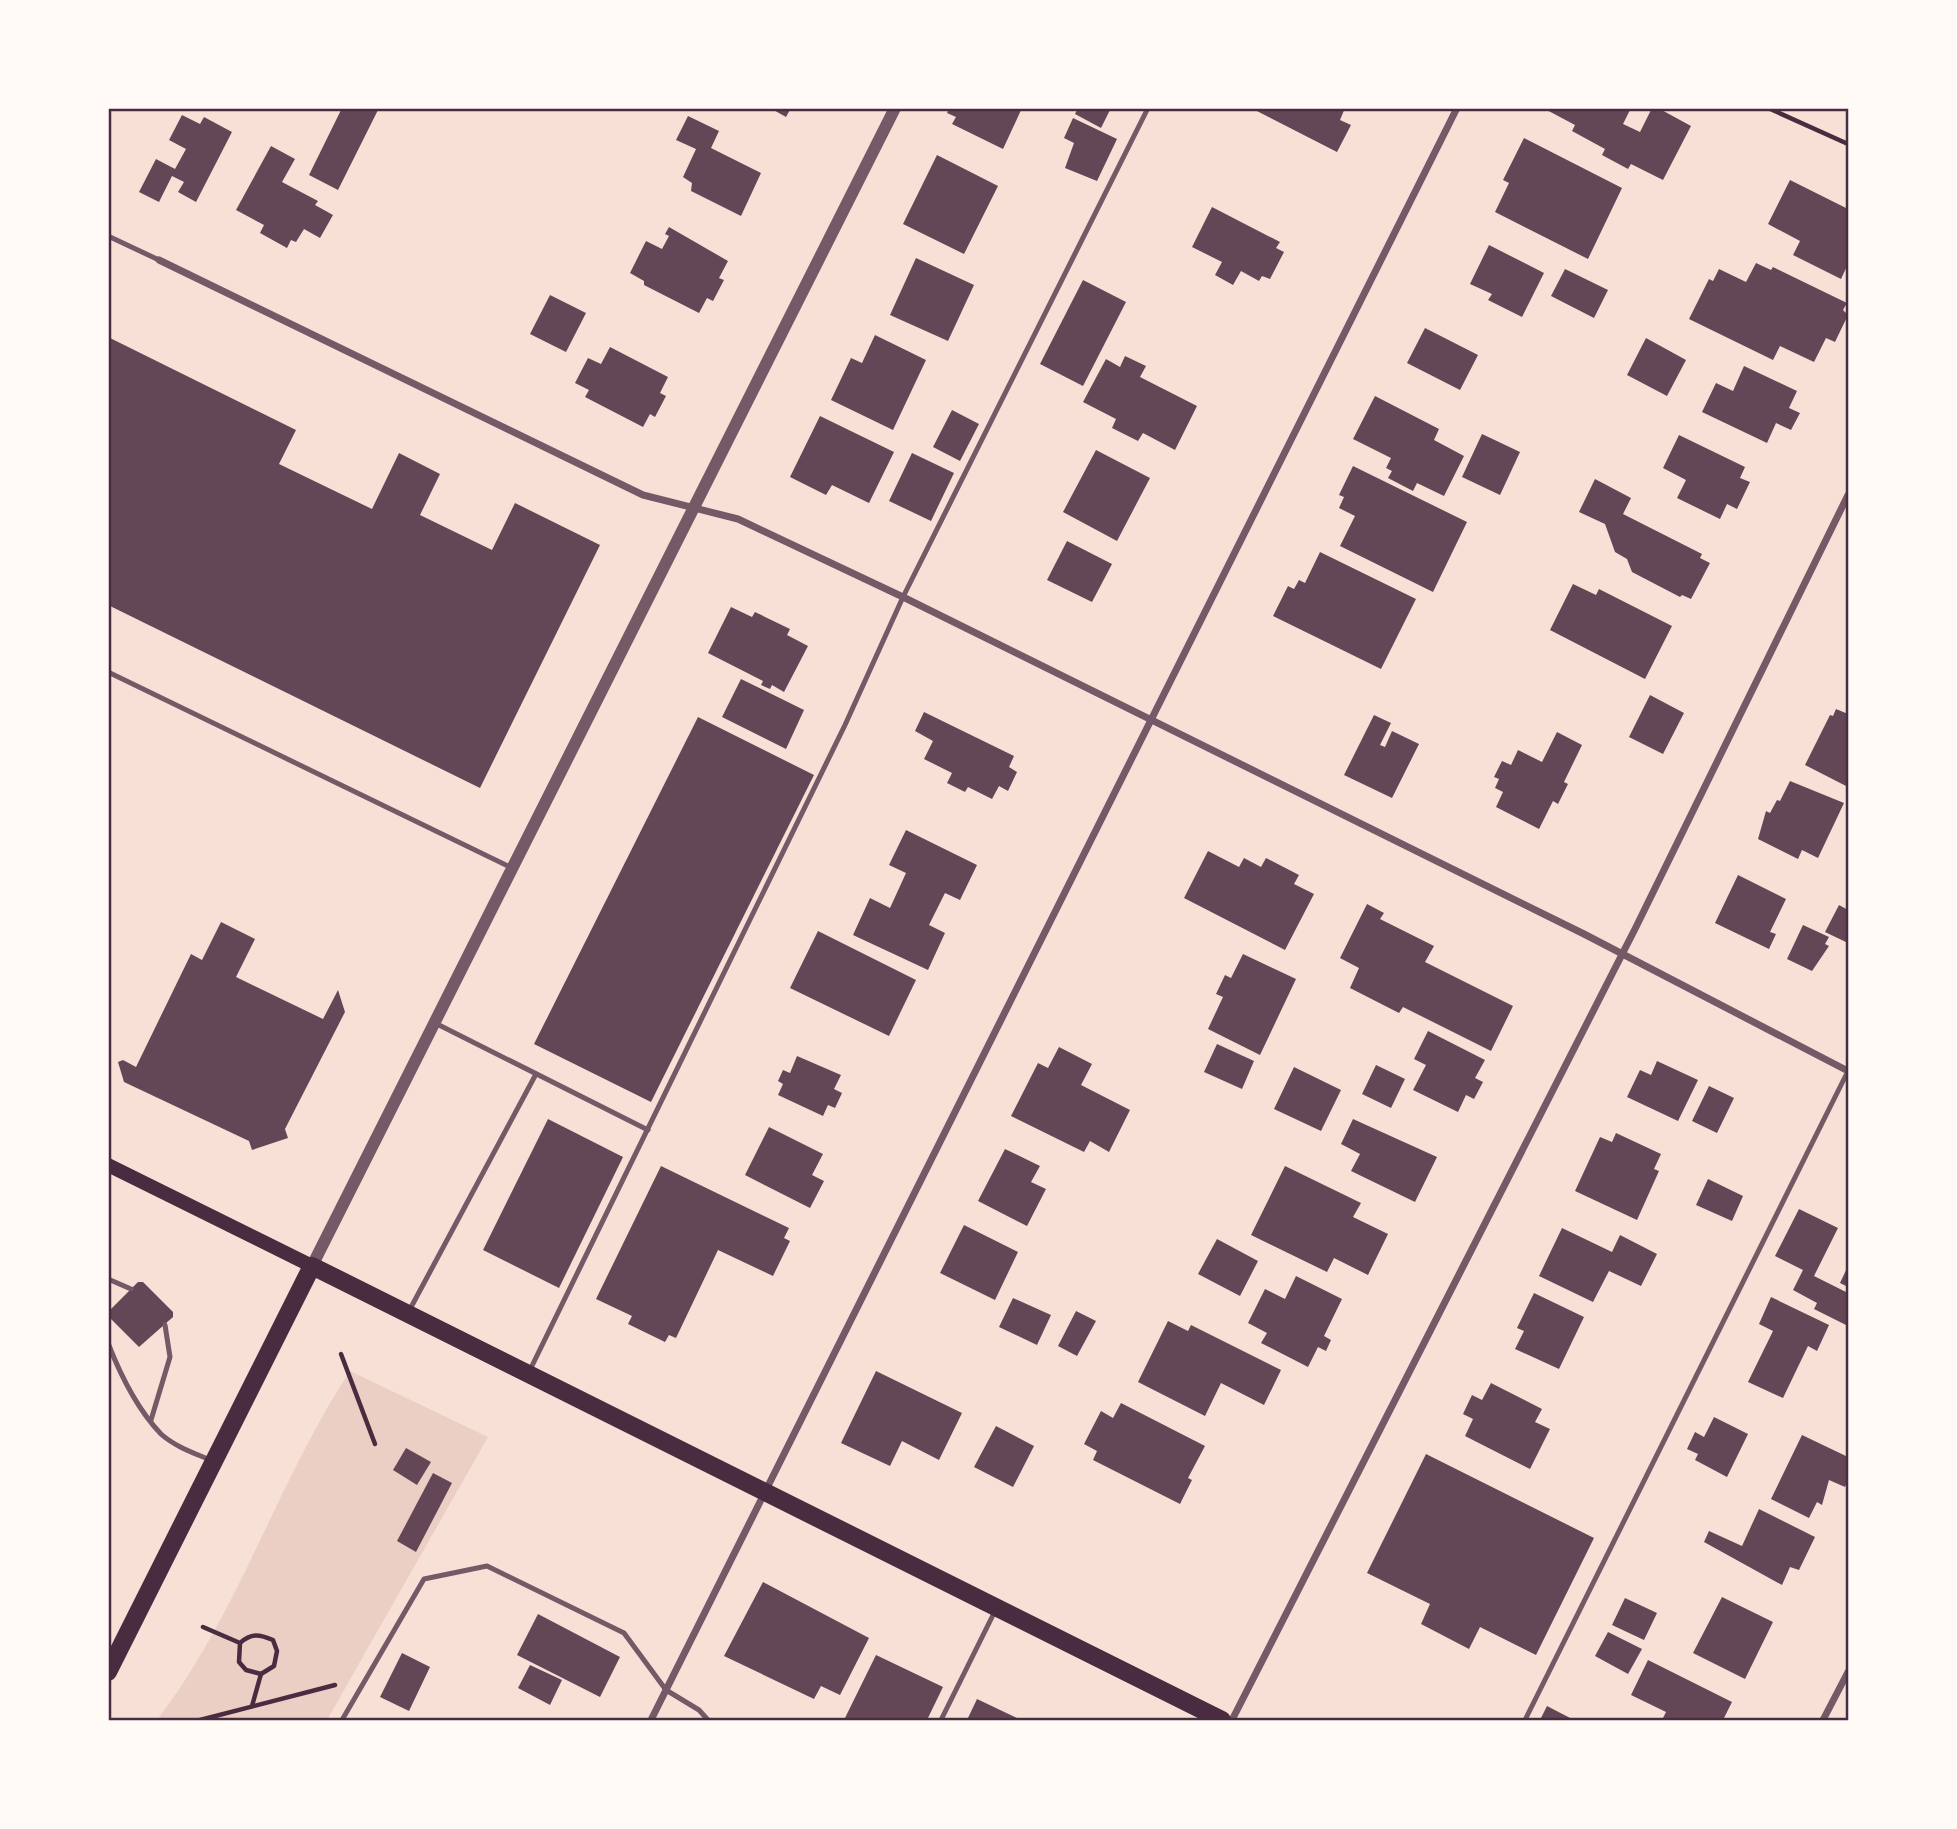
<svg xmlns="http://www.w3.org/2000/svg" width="1957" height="1829" viewBox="0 0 1957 1829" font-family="Rubik,sans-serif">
<rect width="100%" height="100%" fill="#f7e1d7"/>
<path fill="#ebcfc5" d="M350,1371L488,1437L327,1720H157C238,1615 277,1482 350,1371Z"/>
<g fill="#644757">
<polygon points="342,108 379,108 338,190 309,175"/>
<polygon points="770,108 791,108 786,117"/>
<polygon points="949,108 1022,108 1003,149 952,124 956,117 947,113"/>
<polygon points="1078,108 1111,108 1101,128 1075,114"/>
<polygon points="1251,108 1345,108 1340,120 1351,125 1337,152"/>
<polygon points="1543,108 1631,108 1623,124 1640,132 1652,108 1658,108 1691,126 1663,180 1631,164 1628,169 1602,155 1605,149 1572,131 1575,125"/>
<polygon points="182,115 200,124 204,117 232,132 196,202 178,192 184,182 172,176 159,202 139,192 156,159 175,169 186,149 169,140"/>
<polygon points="688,116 719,131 711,148 761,173 741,216 691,191 692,183 683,177 696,149 676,140"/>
<polygon points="1073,118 1117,139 1097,181 1065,168 1074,143 1064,138"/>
<polygon points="1524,138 1622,188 1588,259 1495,212 1509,183 1503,180"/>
<polygon points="271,146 295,159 282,182 318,201 315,205 333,215 320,238 304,229 296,242 291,240 287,248 260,233 264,225 236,210"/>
<polygon points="937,155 998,186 964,254 903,224"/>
<polygon points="1790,180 1848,209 1848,264 1841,279 1793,255 1800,241 1768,224"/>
<polygon points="1212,207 1280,242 1276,248 1284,252 1270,279 1262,276 1259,281 1241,271 1233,285 1215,275 1222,262 1192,247"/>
<polygon points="669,227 728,261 719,278 724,280 713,301 707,298 699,313 644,285 644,281 630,273 646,241 662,249 669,236 665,234"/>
<polygon points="1489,245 1544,273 1522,317 1488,300 1492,294 1470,284"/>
<polygon points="916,258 974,285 948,341 890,315"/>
<polygon points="1756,263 1771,270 1773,267 1847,303 1843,310 1848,315 1835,342 1826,338 1814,362 1780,346 1773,360 1689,319 1709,279 1713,281 1719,269 1746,282"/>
<polygon points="1565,269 1608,290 1594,318 1551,296"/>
<polygon points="1083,280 1126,302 1083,386 1040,364"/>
<polygon points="550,295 586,313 566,352 530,334"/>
<polygon points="1425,328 1478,355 1460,390 1407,363"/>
<polygon points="875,335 926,360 893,430 831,400 851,358 862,363"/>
<polygon points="108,337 296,430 279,464 372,509 399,453 440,474 420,515 492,550 515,503 600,545 480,788 108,605"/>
<polygon points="1646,338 1686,360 1667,396 1627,375"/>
<polygon points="610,347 668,377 660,393 666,396 655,417 650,414 643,427 585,397 589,390 575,383 588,358 601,364"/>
<polygon points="1125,356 1146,366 1140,377 1197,406 1175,450 1143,433 1138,441 1112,428 1116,419 1083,402 1106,359 1120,367"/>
<polygon points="1744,366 1797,391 1789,408 1800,413 1791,430 1776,423 1767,443 1702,412 1716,383 1733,391"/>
<polygon points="1375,396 1439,429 1434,440 1464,456 1444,496 1417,483 1413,491 1388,478 1392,471 1386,468 1391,458 1353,439"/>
<polygon points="952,410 979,424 960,461 933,447"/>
<polygon points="820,416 894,452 869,503 832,485 826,495 790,477"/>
<polygon points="1482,434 1520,452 1500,495 1462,477"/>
<polygon points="1679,435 1745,467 1740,478 1750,482 1737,509 1727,504 1720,519 1677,498 1686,480 1663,468"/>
<polygon points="1096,450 1150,478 1117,541 1063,512"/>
<polygon points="912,453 954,473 931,521 889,501"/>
<polygon points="1353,466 1467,522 1433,592 1340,546 1355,516 1339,508 1344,497 1339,495"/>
<polygon points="1595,479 1631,498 1623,514 1702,554 1700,558 1710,563 1691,599 1682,595 1680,597 1632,572 1627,559 1615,552 1605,524 1579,512"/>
<polygon points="1067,541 1112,564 1092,602 1047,580"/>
<polygon points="1320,552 1416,599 1381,669 1273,616 1288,586 1294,589 1299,580 1305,583"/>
<polygon points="1573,584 1596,595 1599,589 1672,626 1645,679 1550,630"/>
<polygon points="731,607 752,617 755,612 790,629 787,635 808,646 784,692 772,685 770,689 761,685 763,681 708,653"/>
<polygon points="741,679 804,710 786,749 722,717"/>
<polygon points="1650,695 1684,713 1663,754 1629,737"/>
<polygon points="1836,709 1848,714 1848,787 1805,765 1830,715 1833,716"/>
<polygon points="924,712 1014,756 1009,767 1017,772 1008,791 999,786 992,799 968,787 965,792 947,783 952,773 924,759 933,741 915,731"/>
<polygon points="1374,715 1391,723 1380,745 1385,747 1392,731 1419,744 1392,798 1344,775"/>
<polygon points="698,717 814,775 651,1102 534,1044"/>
<polygon points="1557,732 1582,745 1564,782 1568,784 1558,804 1553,801 1539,829 1496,807 1503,792 1495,788 1499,779 1494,777 1502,761 1511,765 1518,750 1542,762"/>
<polygon points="1790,781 1844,803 1818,858 1802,850 1798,859 1758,839 1766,811 1770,813 1777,800 1780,801"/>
<polygon points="906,830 977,865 960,900 945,893 929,925 945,933 928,970 853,935 870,898 890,908 906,873 889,865"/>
<polygon points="1208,851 1239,867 1244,858 1261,867 1266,858 1299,875 1294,884 1314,894 1285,950 1184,898"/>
<polygon points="1738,875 1786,899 1770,932 1776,934 1769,949 1715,923"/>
<polygon points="1367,904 1384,913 1380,919 1434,946 1425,962 1513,1006 1491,1051 1403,1007 1399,1013 1350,988 1359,968 1340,958"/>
<polygon points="1839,905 1848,910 1848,943 1825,932"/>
<polygon points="221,922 255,939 236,977 323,1019 338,990 345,1012 285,1129 288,1138 252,1150 249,1141 124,1082 118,1062 123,1060 136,1067 191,954 202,960"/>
<polygon points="1803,925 1829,937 1825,944 1829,946 1812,971 1787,959"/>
<polygon points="818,931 916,980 889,1036 790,988"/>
<polygon points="1243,954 1296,979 1260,1055 1208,1029 1223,997 1216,994 1225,975 1231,978"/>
<polygon points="1428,1031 1485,1060 1475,1078 1483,1082 1474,1099 1466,1095 1458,1112 1413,1090 1426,1065 1414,1059"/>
<polygon points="1217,1044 1254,1061 1242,1089 1204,1072"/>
<polygon points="1059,1047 1092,1064 1081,1085 1130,1110 1109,1152 1090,1141 1084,1152 1011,1116 1038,1063 1048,1068"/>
<polygon points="797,1056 841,1075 834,1089 842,1093 835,1108 828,1105 823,1116 778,1095 783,1084 778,1081 783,1070 790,1073"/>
<polygon points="1657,1061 1698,1080 1678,1121 1627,1097 1640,1070 1651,1075"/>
<polygon points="1376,1065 1405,1079 1391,1108 1362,1094"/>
<polygon points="1294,1067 1341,1090 1321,1131 1274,1109"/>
<polygon points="1709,1086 1734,1098 1717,1133 1692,1121"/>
<polygon points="548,1119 623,1157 559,1288 483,1250"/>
<polygon points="1353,1119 1437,1157 1415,1202 1351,1171 1360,1154 1341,1144"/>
<polygon points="769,1127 823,1154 812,1175 824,1181 810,1208 745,1175"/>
<polygon points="1616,1133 1661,1154 1654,1169 1659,1171 1637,1220 1575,1191 1600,1137 1612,1142"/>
<polygon points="1005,1149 1040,1166 1031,1182 1046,1189 1027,1226 978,1201"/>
<polygon points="661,1166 789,1228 784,1238 790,1241 773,1276 718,1250 676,1338 669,1335 665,1342 628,1324 632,1316 596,1299"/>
<polygon points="1285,1166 1361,1203 1353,1217 1388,1234 1368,1275 1334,1258 1327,1272 1251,1235"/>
<polygon points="1708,1179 1743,1196 1732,1221 1696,1205"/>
<polygon points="1799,1209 1838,1228 1814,1276 1848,1293 1848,1326 1814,1309 1817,1303 1793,1290 1803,1270 1775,1256"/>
<polygon points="964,1225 1018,1252 995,1300 940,1273"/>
<polygon points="1562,1228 1612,1252 1620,1235 1657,1254 1641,1286 1609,1271 1593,1302 1539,1276"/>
<polygon points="1217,1239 1258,1261 1240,1296 1198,1274"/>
<polygon points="1848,1266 1848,1287 1840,1283"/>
<polygon points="1296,1276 1342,1299 1324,1336 1331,1340 1326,1351 1318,1347 1308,1367 1261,1343 1267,1333 1248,1323 1265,1289 1285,1299"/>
<polygon points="138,1282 143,1282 173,1312 173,1317 139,1347 108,1316 108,1312"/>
<polygon points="1534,1293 1584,1317 1559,1369 1515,1349 1524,1331 1517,1328"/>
<polygon points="1771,1297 1829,1325 1817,1351 1808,1346 1783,1398 1748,1382 1773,1331 1759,1324"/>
<polygon points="1013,1298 1051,1315 1037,1345 999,1327"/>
<polygon points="1076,1311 1096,1321 1077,1356 1058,1346"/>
<polygon points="1168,1321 1188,1331 1191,1325 1281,1370 1264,1405 1221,1383 1205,1416 1138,1382"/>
<polygon points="876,1371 962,1413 939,1460 902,1441 890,1466 841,1443"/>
<polygon points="1491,1383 1542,1409 1535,1422 1550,1429 1530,1469 1465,1436 1473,1419 1463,1414 1472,1395 1482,1400"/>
<polygon points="1121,1403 1205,1446 1188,1478 1192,1480 1180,1504 1093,1460 1097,1451 1084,1444 1101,1411 1113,1418"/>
<polygon points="1714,1417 1748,1434 1727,1477 1695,1460 1698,1454 1687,1449 1695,1432 1704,1437"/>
<polygon points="996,1426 1034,1446 1013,1487 974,1467"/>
<polygon points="1802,1435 1848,1457 1848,1480 1845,1487 1829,1480 1822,1505 1817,1502 1809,1518 1771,1499"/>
<polygon points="406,1448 431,1462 417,1485 393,1470"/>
<polygon points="1426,1454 1594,1538 1536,1655 1480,1627 1469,1649 1421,1624 1430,1604 1367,1573"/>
<polygon points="433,1473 452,1483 416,1552 397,1541"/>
<polygon points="1759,1509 1815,1537 1799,1570 1790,1567 1782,1585 1704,1542 1709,1531 1742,1546"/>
<polygon points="763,1582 869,1638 840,1695 821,1686 814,1699 724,1656"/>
<polygon points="1722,1597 1773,1622 1745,1679 1693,1653"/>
<polygon points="1625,1598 1657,1613 1644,1640 1612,1625"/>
<polygon points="538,1614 620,1657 600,1697 517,1655"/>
<polygon points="1608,1632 1642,1649 1628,1674 1595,1656"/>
<polygon points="402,1653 430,1667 409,1711 380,1697"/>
<polygon points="876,1655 943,1687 927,1720 844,1720"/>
<polygon points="1648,1660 1732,1702 1723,1720 1662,1720 1666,1712 1631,1695"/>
<polygon points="530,1665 562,1680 550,1705 518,1688"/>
<polygon points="977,1699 1021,1720 967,1720"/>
<polygon points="1547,1706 1574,1720 1540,1720"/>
</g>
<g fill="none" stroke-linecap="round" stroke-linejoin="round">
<g stroke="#4a2c40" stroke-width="4.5">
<polyline points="1768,108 1848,144"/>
<polyline points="341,1354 375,1444"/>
<path d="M203,1627L240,1643C251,1633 259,1634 273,1640L277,1651L274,1666L261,1674L246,1670L239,1662L240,1643"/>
<polyline points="252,1706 261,1674"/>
<polyline points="200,1720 335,1685"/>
</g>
<g stroke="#755966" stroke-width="5">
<polyline points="108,236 159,260"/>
<polyline points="108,672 512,868"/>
<polyline points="435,1023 648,1130"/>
<polyline points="108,1279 131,1289"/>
<polyline points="409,1311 536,1074"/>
<path d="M108,1343C120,1374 138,1410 161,1434C174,1446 194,1453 210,1460"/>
<polyline points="529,1372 845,725 903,597 1148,108"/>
<polyline points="151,1420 170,1357 165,1325"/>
<polyline points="342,1720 424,1579 487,1566 624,1633 666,1690 699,1710 708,1720"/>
<polyline points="941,1720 995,1611"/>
<polyline points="1525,1720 1848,1071"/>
</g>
<g stroke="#755966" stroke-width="7">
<polyline points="159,260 643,495 738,519 903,597 1584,934 1848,1071"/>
<polyline points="651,1720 1457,108"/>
<polyline points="1232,1720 1636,927 1848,495"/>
<polyline points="1823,1720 1848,1672"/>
</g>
<polyline stroke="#755966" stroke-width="12" points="312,1266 895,108"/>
<polyline stroke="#4a2c40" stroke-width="14" points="108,1165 312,1266"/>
<polyline stroke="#4a2c40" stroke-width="18" points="108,1672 312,1266 1222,1720"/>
</g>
<rect width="1957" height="1829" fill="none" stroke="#fffaf5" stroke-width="220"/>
<rect x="110" y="110" width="1737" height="1609" fill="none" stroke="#4a2c40" stroke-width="2.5"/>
</svg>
